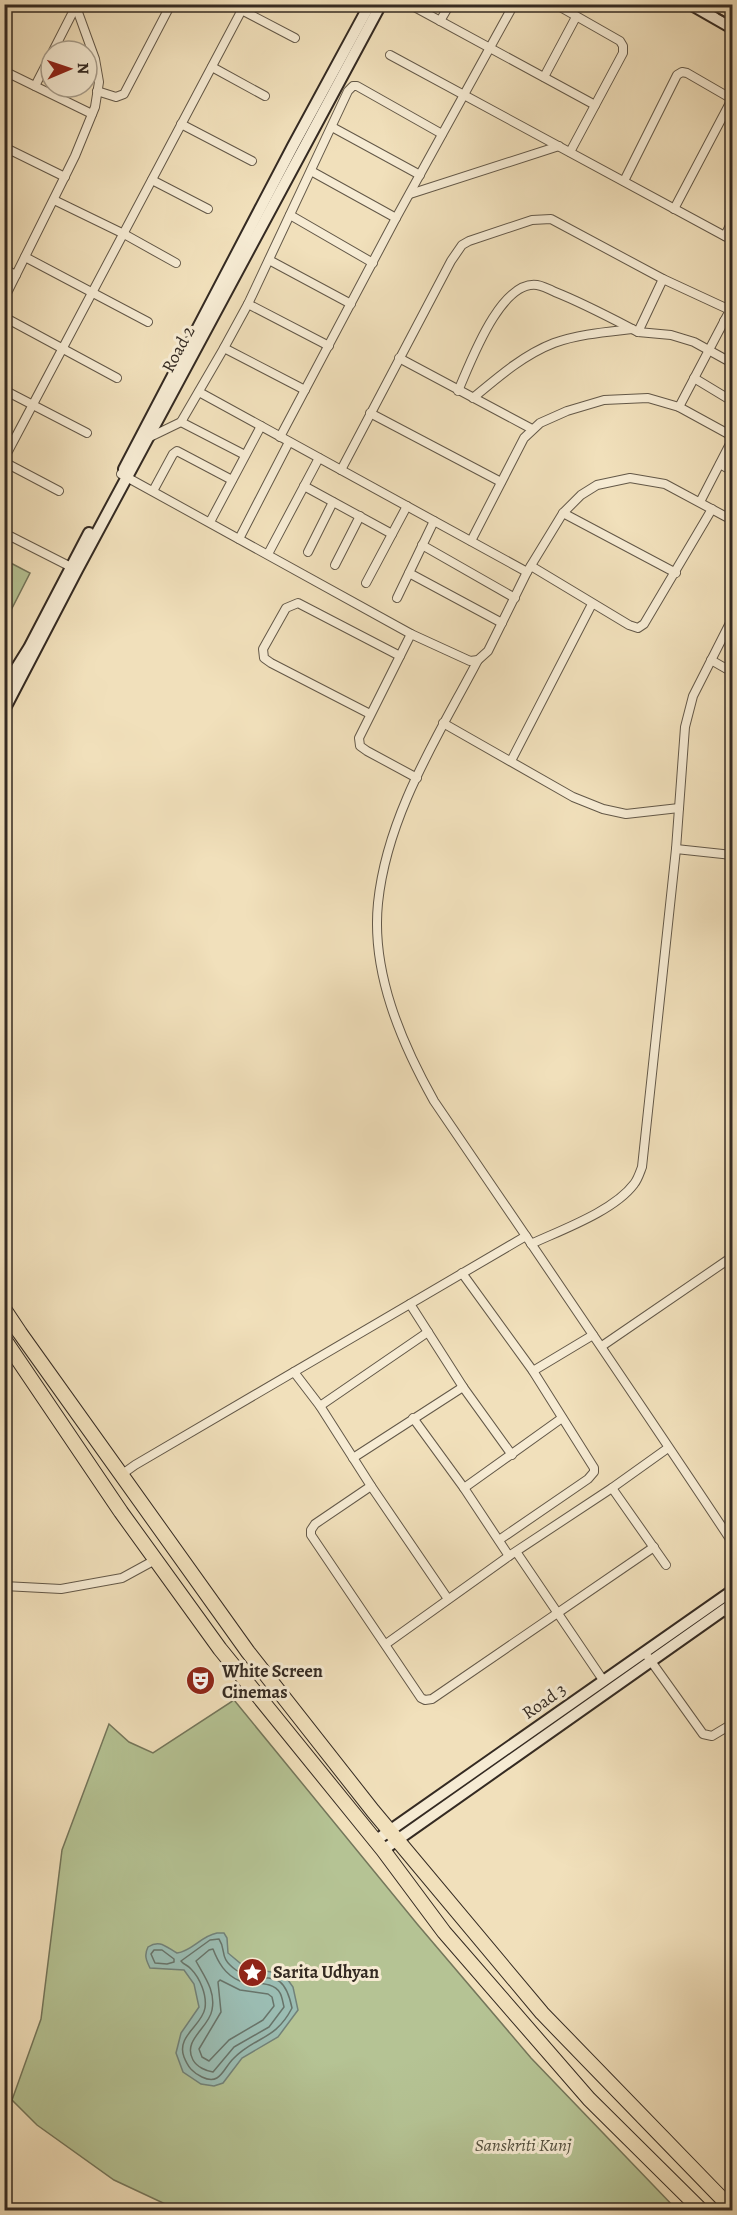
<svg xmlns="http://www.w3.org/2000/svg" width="737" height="2215" viewBox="0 0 737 2215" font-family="Alegreya,serif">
<rect width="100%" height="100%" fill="#f1e0bb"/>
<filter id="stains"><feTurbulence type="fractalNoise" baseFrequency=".00333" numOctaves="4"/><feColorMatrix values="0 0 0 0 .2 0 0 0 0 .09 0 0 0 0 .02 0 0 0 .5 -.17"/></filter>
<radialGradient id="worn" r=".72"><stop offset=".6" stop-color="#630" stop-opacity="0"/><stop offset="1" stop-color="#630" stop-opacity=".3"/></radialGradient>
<g fill="#b5c394" stroke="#74765b" stroke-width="1.5">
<polygon points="5,560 30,573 5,622"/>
<polygon points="234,1700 418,1925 531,2058 677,2210 178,2210 114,2180 37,2125 12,2100 41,2019 62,1850 109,1724 129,1742 153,1753"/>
</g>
<path fill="#9bbdb3" stroke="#728279" stroke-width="1.5" d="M217,1933H224L227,1938L228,1953L246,1968L278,1973L288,1980L293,1987L298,2010L278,2037L242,2058L223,2083L214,2086L201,2084L183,2072L176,2053L181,2033L199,2007L194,1984L184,1970L150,1968C146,1960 144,1955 148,1947C160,1939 166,1947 177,1953C192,1951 201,1936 217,1933Z"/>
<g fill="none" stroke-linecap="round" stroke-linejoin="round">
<g stroke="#68746a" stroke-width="1.5">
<path d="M219,1939C227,1951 218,1957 236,1970C262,1989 282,1960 292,2008C275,2041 255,2036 233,2059C223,2069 220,2086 202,2077C192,2072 188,2067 184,2057C176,2036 202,2026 205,2008C207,1995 200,1978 191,1969C188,1965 184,1965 181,1961L210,1940Z"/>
<path d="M213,1949C218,1962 225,1975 240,1981C252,1985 273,1980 280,1993C282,1996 283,2003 284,2007L269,2027L234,2047L213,2072C206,2071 197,2067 193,2060C182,2040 209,2028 212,2010C216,1991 204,1976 196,1961L209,1950Z"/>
<polygon points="154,1950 162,1950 174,1959 174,1962 167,1964 155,1963 151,1954"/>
<polygon points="220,1980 240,1990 268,1994 272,1997 274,2006 263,2020 229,2040 209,2061 202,2057 199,2049 221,2012 218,1982"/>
</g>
<defs>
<g id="street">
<polyline points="230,4 295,38"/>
<polyline points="409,4 595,105"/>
<polyline points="555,4 620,41 623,46 623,53 570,152"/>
<polyline points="4,12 8,4"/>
<polyline points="440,21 450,4"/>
<polyline points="53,51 76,6"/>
<polyline points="390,55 732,240"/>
<polyline points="212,67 265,96"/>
<polyline points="4,71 92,114"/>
<polyline points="544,77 576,17"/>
<polyline points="35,86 51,55"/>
<polyline points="97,91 116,97 124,94 171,4"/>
<polyline points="181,124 252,161"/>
<polyline points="332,127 420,175"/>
<polyline points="4,147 65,177"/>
<polyline points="311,171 396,218"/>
<polyline points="152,180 208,209"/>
<polyline points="624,181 677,75 682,72 687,73 732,99 674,209"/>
<polyline points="410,194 559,146"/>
<polyline points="54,200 124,234 176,263"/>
<polyline points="290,215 373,263"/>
<polyline points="725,236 732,221"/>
<polyline points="25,257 148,322"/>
<polyline points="269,260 351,304"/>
<polyline points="4,269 16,275"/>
<polyline points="4,299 75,156 95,107 99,82 95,59 75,4"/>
<polyline points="248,304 329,346"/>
<polyline points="4,317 117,378"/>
<polyline points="724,321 732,325"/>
<polyline points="638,332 671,335 694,342 732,363"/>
<polyline points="224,348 305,390"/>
<polyline points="399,358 532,429"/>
<polyline points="694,378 732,401"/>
<polyline points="4,390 87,433"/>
<path d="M458,391C470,364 500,280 537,285C543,286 549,289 555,292C583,303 611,318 638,332L663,279"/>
<polyline points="199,392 527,572"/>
<path d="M473,398C497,378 523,355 554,343C579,334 606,332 632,329"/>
<polyline points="679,407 730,310"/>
<polyline points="370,413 501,482"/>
<polyline points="181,422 245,455"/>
<polyline points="150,437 181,422 224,348 248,304 348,91 353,86 357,86 442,134"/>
<polyline points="280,437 396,218 514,4"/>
<polyline points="4,459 245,4"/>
<polyline points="4,462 59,491"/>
<polyline points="720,464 732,471"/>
<polyline points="341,470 451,261 462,245 469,241 532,220 551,219 663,279 730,310 732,306"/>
<polyline points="121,474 411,634 470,661 478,660 488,651 527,572 563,513 581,495 597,485 630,478 665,484 732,520"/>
<polyline points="304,486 392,534"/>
<polyline points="153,491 173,454 177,451 232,480"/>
<polyline points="700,502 732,440"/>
<polyline points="563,513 676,573"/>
<polyline points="210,522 261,426"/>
<polyline points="4,533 75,569"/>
<polyline points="239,539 289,442"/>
<polyline points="471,541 524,438 540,423 567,411 604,400 648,398 679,407 732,436"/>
<polyline points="422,545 515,598"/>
<polyline points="308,552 333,502"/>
<polyline points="268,554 319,458"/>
<polyline points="335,565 360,516"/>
<polyline points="531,566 629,625 638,628 644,624 712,509"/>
<polyline points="409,573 502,623"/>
<polyline points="366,583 407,506"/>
<polyline points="397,598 434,521"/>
<polyline points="411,634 359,738 360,746 367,751 417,778"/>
<path d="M478,660C438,736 387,815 378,903C371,972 401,1042 434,1101C534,1248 634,1394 732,1542"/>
<polyline points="711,660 732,672"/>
<polyline points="370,714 271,663 264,658 263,649 286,608 298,603 400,656"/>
<polyline points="443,723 573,797 603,809 626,814 679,808"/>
<polyline points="511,761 592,604"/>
<polyline points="676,849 732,855"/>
<path d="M531,1244C561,1230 614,1211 634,1184C638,1179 640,1172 642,1167L676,849L685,727L693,696L732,619"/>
<polyline points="462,1273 533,1371 594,1468 594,1472 588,1479 499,1540"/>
<polyline points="410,1304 463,1387 512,1455"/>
<polyline points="602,1346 732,1257"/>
<polyline points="533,1371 593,1335"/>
<polyline points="294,1372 320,1406 371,1486 448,1599"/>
<polyline points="320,1406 428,1332"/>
<polyline points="413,1418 464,1488 509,1556"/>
<polyline points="353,1458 463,1387"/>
<polyline points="121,1475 135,1465 526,1236"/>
<polyline points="371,1486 315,1524 311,1530 311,1535 421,1698 425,1700 432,1699 654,1547"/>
<polyline points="464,1488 562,1418"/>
<polyline points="612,1488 666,1565"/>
<polyline points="517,1553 603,1680"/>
<polyline points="4,1586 61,1589 122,1578 155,1560"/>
<polyline points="725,1609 732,1620"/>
<polyline points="386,1644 509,1556 612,1488 668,1448"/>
<polyline points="648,1657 703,1734 712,1736 732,1724"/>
</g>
<g id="secondary">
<polyline points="690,4 732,28"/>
<polyline points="726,4 732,8"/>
<polyline points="124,469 293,146 370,4"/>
<polyline points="4,688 29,648 89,533"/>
<polyline points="4,710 77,570 381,4"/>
<polyline points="375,1841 732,1591"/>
<polyline points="383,1850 732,1604"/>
</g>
<g id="highway">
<polyline points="4,1309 20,1333 248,1652 373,1811 542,2013 732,2209"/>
<polyline points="4,1339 121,1512 220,1649 383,1850 444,1932 589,2099 701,2210"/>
</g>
</defs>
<use href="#street" stroke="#635848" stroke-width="10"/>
<use href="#secondary" stroke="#342a22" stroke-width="14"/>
<use href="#highway" stroke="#342a22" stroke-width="16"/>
<use href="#street" stroke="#f6ebd3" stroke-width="8"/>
<use href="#secondary" stroke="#f6ebd3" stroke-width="10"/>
<use href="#highway" stroke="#f1e0bb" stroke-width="14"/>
<polyline stroke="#342a22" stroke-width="2" stroke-dasharray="10 10" stroke-linecap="butt" points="701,4 732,21"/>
</g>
<defs>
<symbol id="theatre-disc" viewBox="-11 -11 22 22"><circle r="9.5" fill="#8f2418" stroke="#f6ebd3"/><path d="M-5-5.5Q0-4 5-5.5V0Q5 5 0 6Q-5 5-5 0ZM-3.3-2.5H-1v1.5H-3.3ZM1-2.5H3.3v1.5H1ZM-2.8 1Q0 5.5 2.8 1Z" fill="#fff"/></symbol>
<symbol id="sight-disc" viewBox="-11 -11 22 22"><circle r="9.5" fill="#8f2418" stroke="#f6ebd3"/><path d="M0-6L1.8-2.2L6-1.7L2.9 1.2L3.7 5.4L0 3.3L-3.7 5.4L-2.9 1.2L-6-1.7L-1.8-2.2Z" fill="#fff"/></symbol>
</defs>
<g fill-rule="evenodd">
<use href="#theatre-disc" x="184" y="1664" width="33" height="33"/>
<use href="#sight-disc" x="236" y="1956" width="33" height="33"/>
</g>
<g text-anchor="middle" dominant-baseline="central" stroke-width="6" stroke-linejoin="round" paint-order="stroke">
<g font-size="18" fill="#342a22" stroke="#f6ebd3">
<text transform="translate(178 349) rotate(-62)">Road 2</text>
<text transform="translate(544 1701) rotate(-35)">Road 3</text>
</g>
<g font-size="18" font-weight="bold" fill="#342a22" stroke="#f6ebd3" text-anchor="start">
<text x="222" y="1671">White Screen<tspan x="222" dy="21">Cinemas</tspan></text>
<text x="273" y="1972">Sarita Udhyan</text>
</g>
<g font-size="18" font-style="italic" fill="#54503e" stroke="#f6ebd3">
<text x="523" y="2145">Sanskriti Kunj</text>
</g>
</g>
<rect width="737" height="2215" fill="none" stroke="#f1e0bb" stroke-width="24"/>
<rect x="6" y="6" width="725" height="2203" fill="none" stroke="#342a22" stroke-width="3"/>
<rect x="12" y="12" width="713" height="2191" fill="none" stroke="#342a22" stroke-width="1.5"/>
<g transform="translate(69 69) rotate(88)"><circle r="28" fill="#f6ebd3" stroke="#a89e8c" stroke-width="1.5"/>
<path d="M0-4.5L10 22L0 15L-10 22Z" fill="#8f2418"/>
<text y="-9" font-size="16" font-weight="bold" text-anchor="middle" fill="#342a22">N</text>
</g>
<rect width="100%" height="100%" filter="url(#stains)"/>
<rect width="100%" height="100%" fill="url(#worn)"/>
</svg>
